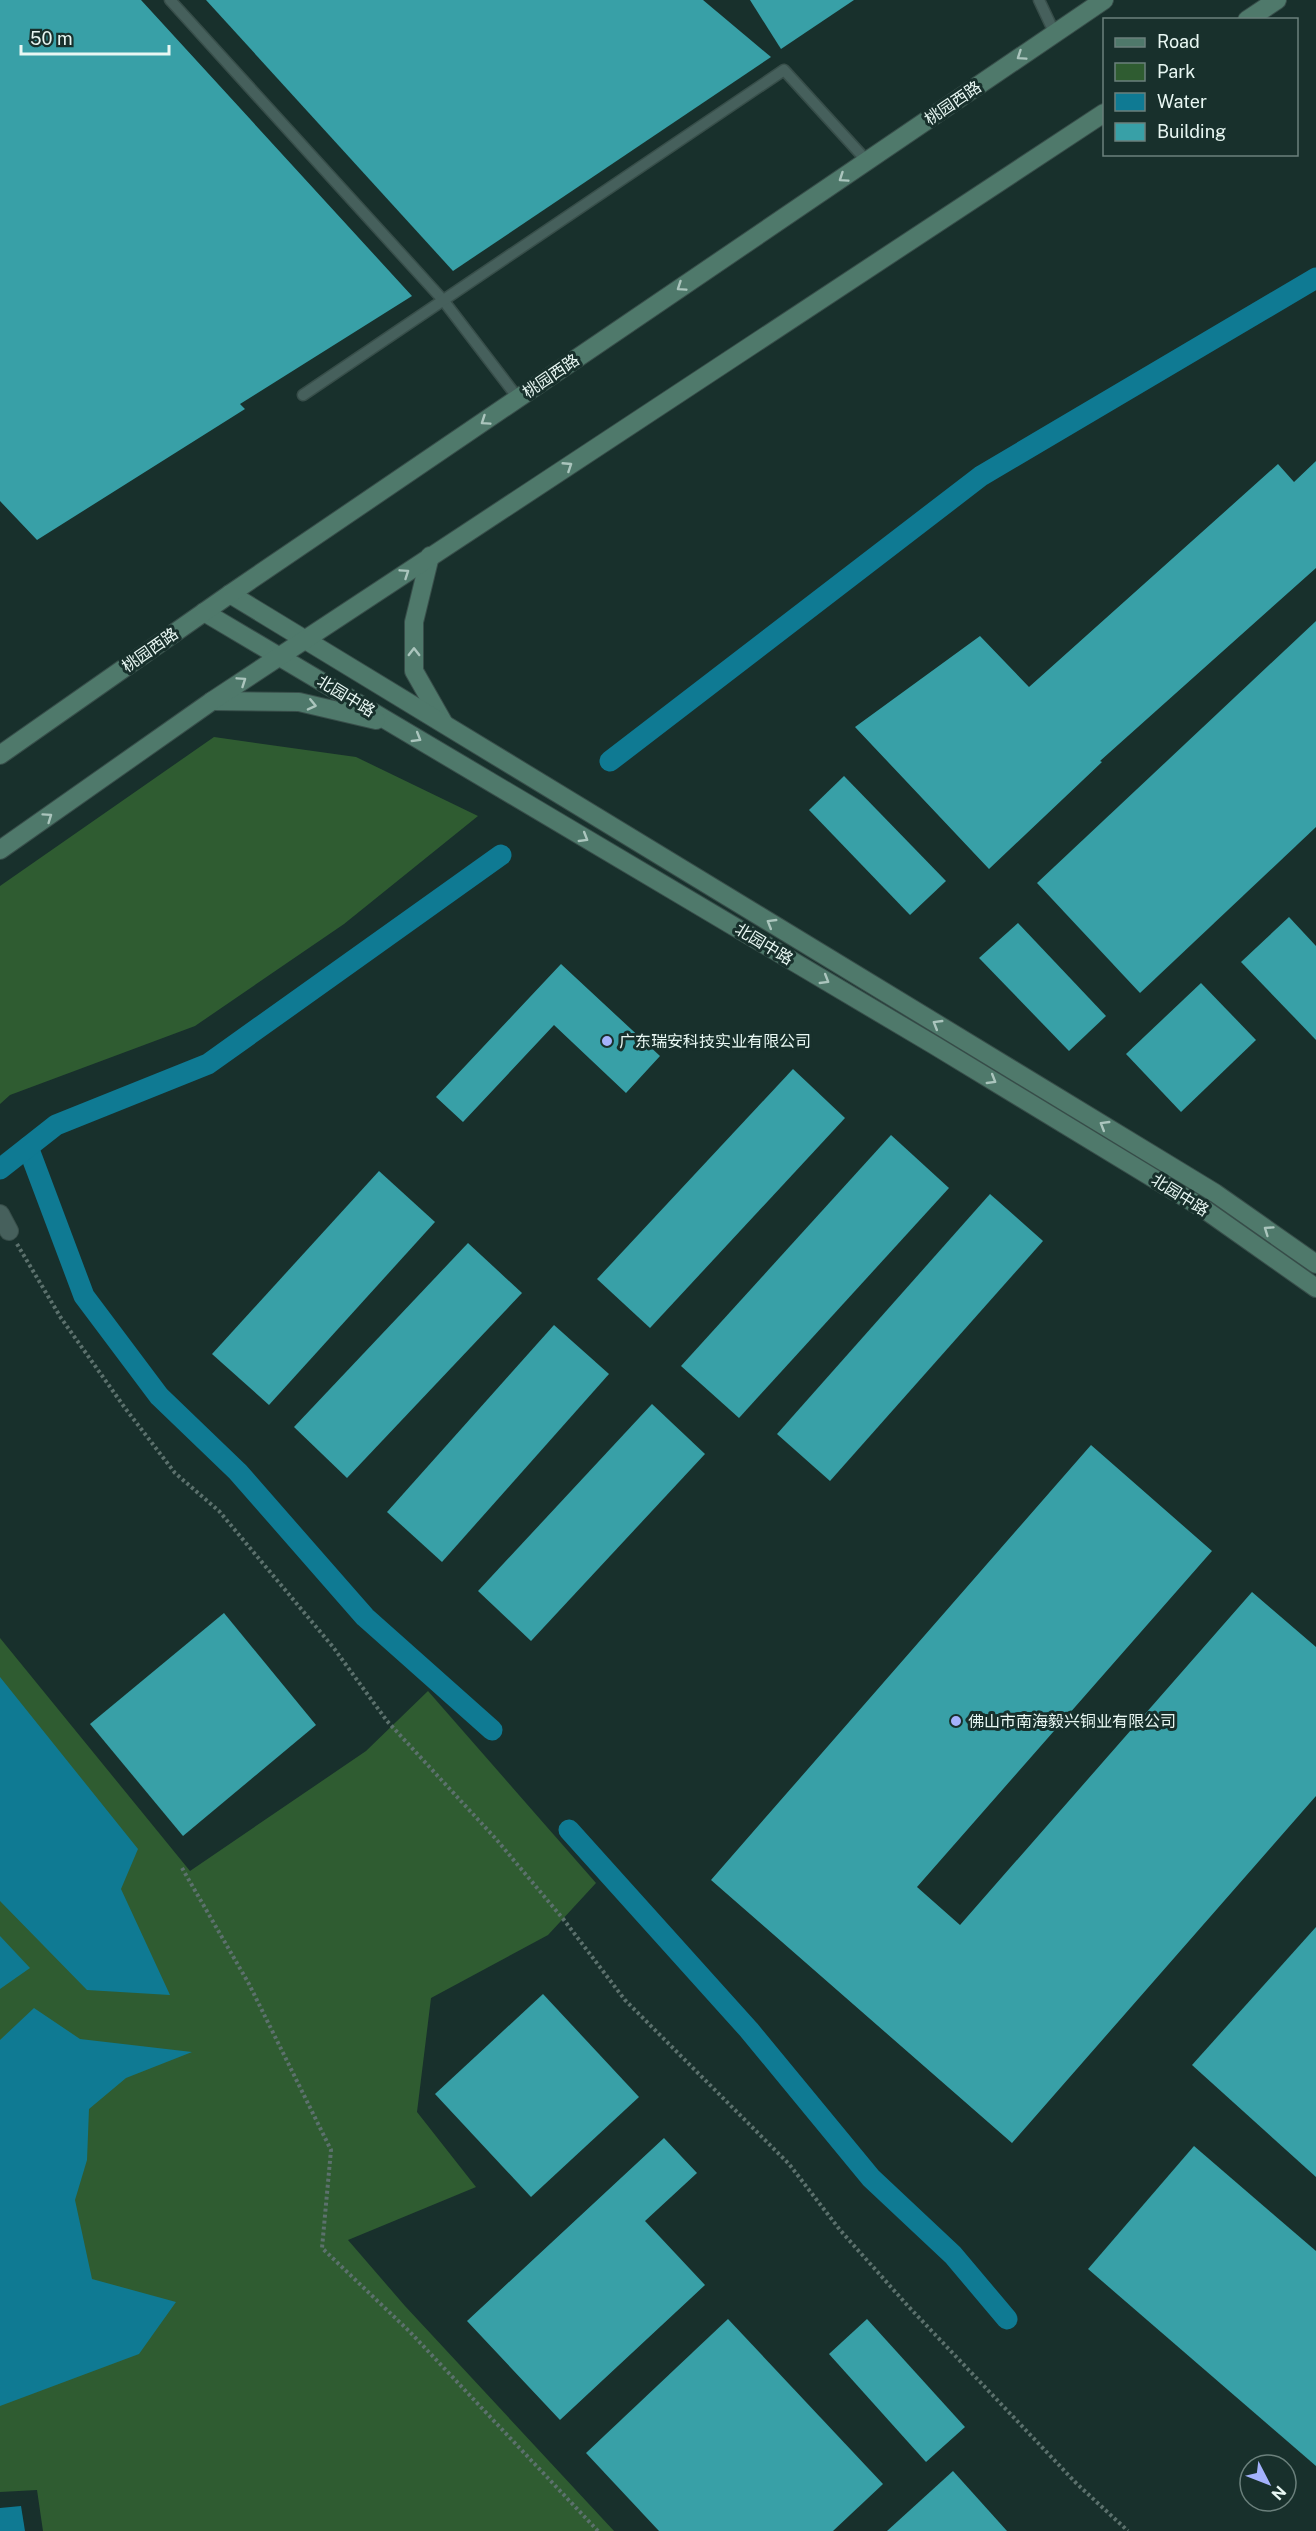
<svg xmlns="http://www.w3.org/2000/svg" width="1316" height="2531" viewBox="0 0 1316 2531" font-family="'Public Sans','Noto Sans SC',sans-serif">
<rect width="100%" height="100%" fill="#18302c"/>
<g fill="#2f5c31">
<polygon points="214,737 356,757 478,816 344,924 195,1026 10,1095 0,1104 0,886"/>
<polygon points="0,1638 190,1871 366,1751 428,1691 596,1883 548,1935 431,1998 417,2112 476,2187 348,2240 405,2306 614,2531 43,2531 37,2490 0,2492"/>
</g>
<g fill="#0f7a93">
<polygon points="0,1677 138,1849 121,1889 170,1995 87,1990 0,1901"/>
<polygon points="0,1936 30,1968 0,1989"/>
<polygon points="34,2008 80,2039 192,2052 126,2078 89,2109 87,2160 75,2200 92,2279 176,2302 139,2354 0,2406 0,2040"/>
<polygon points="21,2506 25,2531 0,2531 0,2508"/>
</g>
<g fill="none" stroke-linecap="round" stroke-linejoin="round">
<g stroke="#0f7a93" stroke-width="21">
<polyline points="610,761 981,476 1316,278"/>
<polyline points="28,1147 84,1296 159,1396 238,1472 365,1617 492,1730"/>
<polyline points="0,1169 56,1125 208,1064 501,855"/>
<polyline points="569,1830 749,2030 871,2178 953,2255 1007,2319"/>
</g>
</g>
<g fill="#38a0a7">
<polygon points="0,0 141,0 412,296 240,404 245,409 37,540 0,501"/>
<polygon points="206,0 703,0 771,57 453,271"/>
<polygon points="750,0 854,0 781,49"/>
<polygon points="1316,461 1316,568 1100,761 1102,762 989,869 855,727 980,636 1029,687 1278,464 1294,482"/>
<polygon points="1316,621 1316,827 1140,993 1037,883"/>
<polygon points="844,776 946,881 910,915 809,810"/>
<polygon points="1289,917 1316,946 1316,1040 1241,962"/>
<polygon points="1018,923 1106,1016 1069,1051 979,958"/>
<polygon points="561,964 660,1056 626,1093 554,1025 463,1122 436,1097"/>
<polygon points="1201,983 1256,1040 1181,1112 1126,1054"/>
<polygon points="793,1069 845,1118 650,1328 597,1279"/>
<polygon points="891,1135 949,1188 739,1418 681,1366"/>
<polygon points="379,1171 435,1222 269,1405 212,1354"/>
<polygon points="990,1194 1043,1241 830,1481 777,1434"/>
<polygon points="468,1243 522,1293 347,1478 294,1427"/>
<polygon points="554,1325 609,1374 442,1562 387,1512"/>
<polygon points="652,1404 705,1454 531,1641 478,1591"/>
<polygon points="1091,1445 1212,1551 917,1887 960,1925 1252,1592 1316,1647 1316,1796 1012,2143 711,1880"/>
<polygon points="224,1613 316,1725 183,1836 90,1724"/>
<polygon points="1316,1927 1316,2177 1192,2065"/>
<polygon points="543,1994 639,2097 531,2197 435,2094"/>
<polygon points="664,2138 697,2173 645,2221 705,2285 560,2420 467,2321"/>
<polygon points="1194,2146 1316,2251 1316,2466 1088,2269"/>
<polygon points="728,2319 883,2484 833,2531 659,2531 586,2453"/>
<polygon points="867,2319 965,2427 926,2462 829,2354"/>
<polygon points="953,2471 1007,2531 887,2531"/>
</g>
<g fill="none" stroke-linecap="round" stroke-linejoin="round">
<defs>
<g id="lane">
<polyline points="170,0 443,300 518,398"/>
<polyline points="1039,0 1055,34"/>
<polyline points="303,395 784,70 867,161"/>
</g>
<polyline id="street" points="0,1214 9,1231"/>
<g id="secondary">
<polyline points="1247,20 1277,0"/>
<polyline points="430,556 414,622 414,671 443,722"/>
<polyline points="230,594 1215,1193 1316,1264"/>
<polyline points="204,612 934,1045 1204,1209 1316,1288"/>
<polyline points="212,701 299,702 376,720"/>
<polyline points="0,755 230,594 1104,0"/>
<polyline points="0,850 212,701 1104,113"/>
</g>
</defs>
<use href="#lane" stroke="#384e4a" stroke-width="13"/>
<use href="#street" stroke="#384e4a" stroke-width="20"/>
<use href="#secondary" stroke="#384e4a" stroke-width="20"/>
<g stroke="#5c716d" stroke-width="4" stroke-dasharray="3 3" stroke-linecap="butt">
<polyline points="17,1244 61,1318 125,1408 175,1473 219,1511 333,1647 387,1721 496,1839 564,1920 625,2000 789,2164 840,2230 908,2306 1076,2483 1128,2531"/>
<polyline points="182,1868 249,1984 331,2150 322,2248 409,2331 598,2531"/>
</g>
<use href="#lane" stroke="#46605c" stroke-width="10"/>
<use href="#street" stroke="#46605c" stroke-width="18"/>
<use href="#secondary" stroke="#4f796b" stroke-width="18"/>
</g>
<defs><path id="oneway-chevron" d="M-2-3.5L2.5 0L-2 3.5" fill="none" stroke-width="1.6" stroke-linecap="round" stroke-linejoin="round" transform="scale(1.5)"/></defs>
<g stroke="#abc5bd">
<use href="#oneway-chevron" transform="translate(1021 56) rotate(146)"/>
<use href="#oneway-chevron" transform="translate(843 178) rotate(146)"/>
<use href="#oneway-chevron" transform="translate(681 287) rotate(146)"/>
<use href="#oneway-chevron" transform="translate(485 421) rotate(146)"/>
<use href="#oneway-chevron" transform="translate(568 466) rotate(-33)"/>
<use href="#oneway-chevron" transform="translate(405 573) rotate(-34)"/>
<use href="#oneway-chevron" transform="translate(414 652) rotate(-90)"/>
<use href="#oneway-chevron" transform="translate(242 681) rotate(-34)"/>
<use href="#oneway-chevron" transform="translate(312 705) rotate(13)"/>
<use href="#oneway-chevron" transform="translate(417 738) rotate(31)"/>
<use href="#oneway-chevron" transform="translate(48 817) rotate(-35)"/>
<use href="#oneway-chevron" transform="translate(584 838) rotate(31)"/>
<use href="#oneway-chevron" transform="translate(771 923) rotate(-149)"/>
<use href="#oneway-chevron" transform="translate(825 980) rotate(31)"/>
<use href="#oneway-chevron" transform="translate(937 1024) rotate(-149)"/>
<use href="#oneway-chevron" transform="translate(992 1080) rotate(31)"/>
<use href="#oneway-chevron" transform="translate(1104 1125) rotate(-149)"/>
<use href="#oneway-chevron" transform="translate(1268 1230) rotate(-145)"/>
</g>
<g fill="#a4b2fc" stroke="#18302c" stroke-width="2">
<circle cx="607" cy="1041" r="6"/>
<circle cx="956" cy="1721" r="6"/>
</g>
<g text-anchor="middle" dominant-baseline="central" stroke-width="6" stroke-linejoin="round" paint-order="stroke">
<g font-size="16" fill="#e8f7f3" stroke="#18302c">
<text transform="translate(953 103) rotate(-34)">桃园西路</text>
<text transform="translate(551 376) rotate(-34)">桃园西路</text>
<text transform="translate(150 650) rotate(-35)">桃园西路</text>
<text transform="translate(346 696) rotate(31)">北园中路</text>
<text transform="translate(764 944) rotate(31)">北园中路</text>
<text transform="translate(1180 1195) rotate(32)">北园中路</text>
</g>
<g font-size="16" fill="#e8f7f3" stroke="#18302c" text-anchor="start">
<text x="619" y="1041">广东瑞安科技实业有限公司</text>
<text x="968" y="1721">佛山市南海毅兴铜业有限公司</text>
</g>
</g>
<rect x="1103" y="18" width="195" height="138" fill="#18302c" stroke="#6b807c" stroke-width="1.5"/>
<rect x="1115" y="38" width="30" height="9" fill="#4f796b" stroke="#6b807c" stroke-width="1.5"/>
<text x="1157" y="48" font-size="18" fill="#e8f7f3">Road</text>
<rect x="1115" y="63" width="30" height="18" fill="#2f5c31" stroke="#6b807c" stroke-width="1.5"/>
<text x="1157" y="78" font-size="18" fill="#e8f7f3">Park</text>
<rect x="1115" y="93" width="30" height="18" fill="#0f7a93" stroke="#6b807c" stroke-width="1.5"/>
<text x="1157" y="108" font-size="18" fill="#e8f7f3">Water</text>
<rect x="1115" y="123" width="30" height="18" fill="#38a0a7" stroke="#6b807c" stroke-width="1.5"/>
<text x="1157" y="138" font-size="18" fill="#e8f7f3">Building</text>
<g transform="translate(1268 2483) rotate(132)"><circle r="28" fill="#18302c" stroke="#6b807c" stroke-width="1.5"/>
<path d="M0-4.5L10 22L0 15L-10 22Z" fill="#a4b2fc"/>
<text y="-9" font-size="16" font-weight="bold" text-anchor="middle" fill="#e8f7f3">N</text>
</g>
<path d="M21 45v9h148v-9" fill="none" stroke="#e8f7f3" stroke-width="3"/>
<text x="30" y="45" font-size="18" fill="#e8f7f3" stroke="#18302c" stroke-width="4.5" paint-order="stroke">50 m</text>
</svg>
